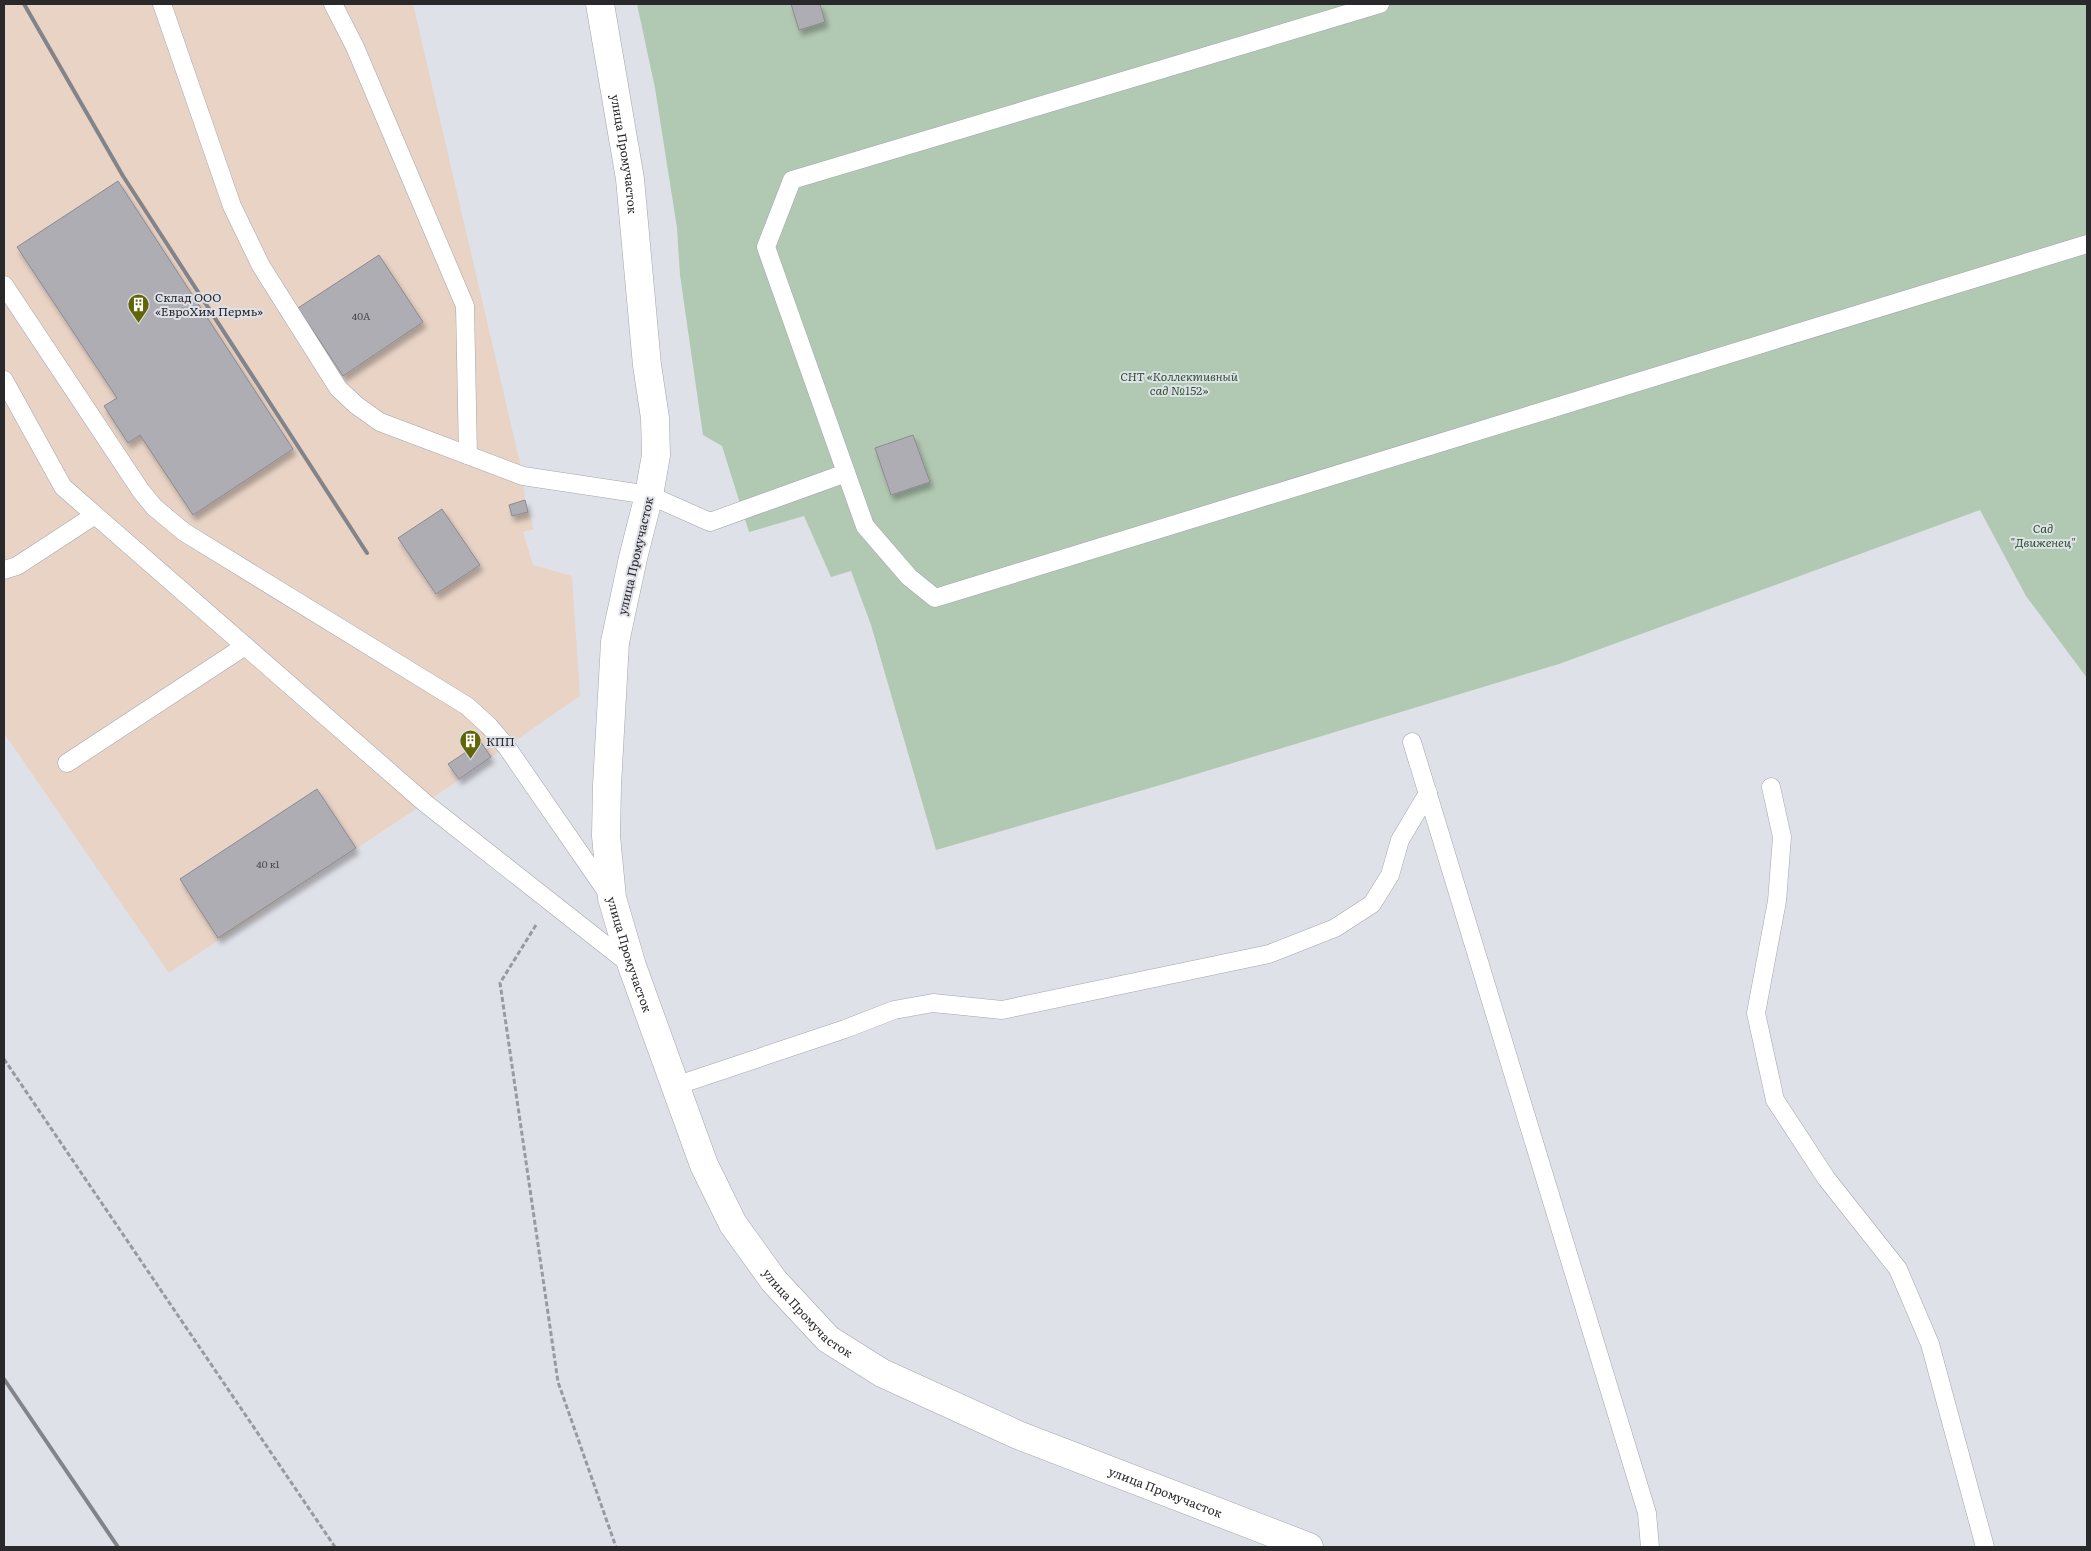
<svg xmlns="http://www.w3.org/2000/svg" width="2091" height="1551" viewBox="0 0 2091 1551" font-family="Literata,serif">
<defs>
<filter id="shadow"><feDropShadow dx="3" dy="5.5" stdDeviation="2.5" flood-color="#0004"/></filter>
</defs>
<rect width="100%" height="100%" fill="#dfe1e8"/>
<polygon fill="#e8d3c5" points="4,4 413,4 523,476 525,500 534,529 523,532 533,565 572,576 580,696 425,803 169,973 4,733"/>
<polygon fill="#b1c8b2" points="637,4 2087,4 2087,678 2026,596 1980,510 1559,664 1157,786 936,850 871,625 851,571 831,577 804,516 749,532 722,446 703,435 680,275 677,228 655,88"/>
<g fill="#aeadb4" stroke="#8b8a90" filter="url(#shadow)">
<polygon points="791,4 820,4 825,22 799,30"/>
<polygon points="118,181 293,449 193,515 140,435 128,443 104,406 117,398 17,247"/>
<polygon points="379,255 423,322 343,376 298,308"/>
<polygon points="913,435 930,482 891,495 875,448"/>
<polygon points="525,500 528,512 512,516 509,505"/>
<polygon points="442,509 480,565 436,594 398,538"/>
<polygon points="481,742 491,757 459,779 448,764"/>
<polygon points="317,789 356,848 218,938 180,879"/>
</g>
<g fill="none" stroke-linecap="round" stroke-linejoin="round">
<defs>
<g id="lane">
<polyline points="162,4 232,206 261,266 338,388 356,405 380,422 523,476 649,495 710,522 846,473"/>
<polyline points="333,4 355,47 465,306 468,455"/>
<polyline points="1380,4 792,180 766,247 865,526 909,577 935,598 2087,244"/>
<polyline points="4,285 141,491 154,507 184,532 467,706 489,726 506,746 609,895"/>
<polyline points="4,380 63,487 425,803 632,966"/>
<polyline points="4,570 17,566 95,515"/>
<polyline points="1412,742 1647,1513 1650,1547"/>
<polyline points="67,763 245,646"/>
<polyline points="1771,787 1782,837 1777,901 1756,1013 1775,1100 1826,1178 1898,1269 1930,1344 1985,1547"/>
<polyline points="675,1086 845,1029 894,1010 933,1003 1002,1010 1269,954 1335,928 1372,904 1390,875 1400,840 1428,793"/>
</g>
<g id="street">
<path id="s1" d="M600,4L630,179L647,365L655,418L656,455L649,495L633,558L615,642L607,785L606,836L612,898L632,966L704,1165L733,1224L774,1281L828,1339L882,1373L1018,1435L1309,1547"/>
</g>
</defs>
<use href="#lane" stroke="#a3a5ac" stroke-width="19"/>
<use href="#street" stroke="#a3a5ac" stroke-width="29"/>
<g stroke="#999aa0" stroke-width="3" stroke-dasharray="5 2.5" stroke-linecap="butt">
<polyline points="536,925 500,983 558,1382 616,1547"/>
<polyline points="4,1059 335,1547"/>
</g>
<use href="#lane" stroke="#fff" stroke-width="18"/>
<use href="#street" stroke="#fff" stroke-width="28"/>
<g stroke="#838489" stroke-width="4">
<polyline points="24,4 123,176 367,553"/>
<polyline points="4,1379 118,1547"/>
</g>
</g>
<defs>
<symbol id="building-pin" viewBox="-11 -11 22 30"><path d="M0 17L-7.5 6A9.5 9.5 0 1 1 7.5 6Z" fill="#606605" stroke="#dfe1e8"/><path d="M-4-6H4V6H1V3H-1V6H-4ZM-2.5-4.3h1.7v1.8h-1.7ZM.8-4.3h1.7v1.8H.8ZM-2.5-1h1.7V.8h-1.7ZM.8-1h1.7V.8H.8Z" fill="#fff"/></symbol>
</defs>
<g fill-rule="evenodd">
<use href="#building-pin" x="126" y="292" width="25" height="34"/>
<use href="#building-pin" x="458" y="728" width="25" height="34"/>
</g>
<g text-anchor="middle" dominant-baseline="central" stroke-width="4" stroke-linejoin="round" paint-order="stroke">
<g font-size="10" fill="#4a4a4e">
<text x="361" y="315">40А</text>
<text x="268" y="863">40 к1</text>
</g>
<g font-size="12" fill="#29292c" stroke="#dfe1e8">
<text stroke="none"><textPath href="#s1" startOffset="152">улица Промучасток</textPath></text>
<text transform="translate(635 556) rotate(-77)">улица Промучасток</text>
<text stroke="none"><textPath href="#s1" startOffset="962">улица Промучасток</textPath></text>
<text stroke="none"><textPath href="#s1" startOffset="1368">улица Промучасток</textPath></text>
<text stroke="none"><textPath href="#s1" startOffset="1772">улица Промучасток</textPath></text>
</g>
<g font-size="12" fill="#29292c" stroke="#dfe1e8" text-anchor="start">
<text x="155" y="297">Склад ООО<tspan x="155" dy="14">«ЕвроХим Пермь»</tspan></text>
<text x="486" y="741">КПП</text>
</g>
<g font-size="12" font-style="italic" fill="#28522b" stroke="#dfe1e8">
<text x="1179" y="376">СНТ «Коллективный<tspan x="1179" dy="14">сад №152»</tspan></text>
<text x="2043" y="528">Сад<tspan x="2043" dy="14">"Движенец"</tspan></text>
</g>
</g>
<rect width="2091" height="1551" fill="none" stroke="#29292c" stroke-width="10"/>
</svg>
